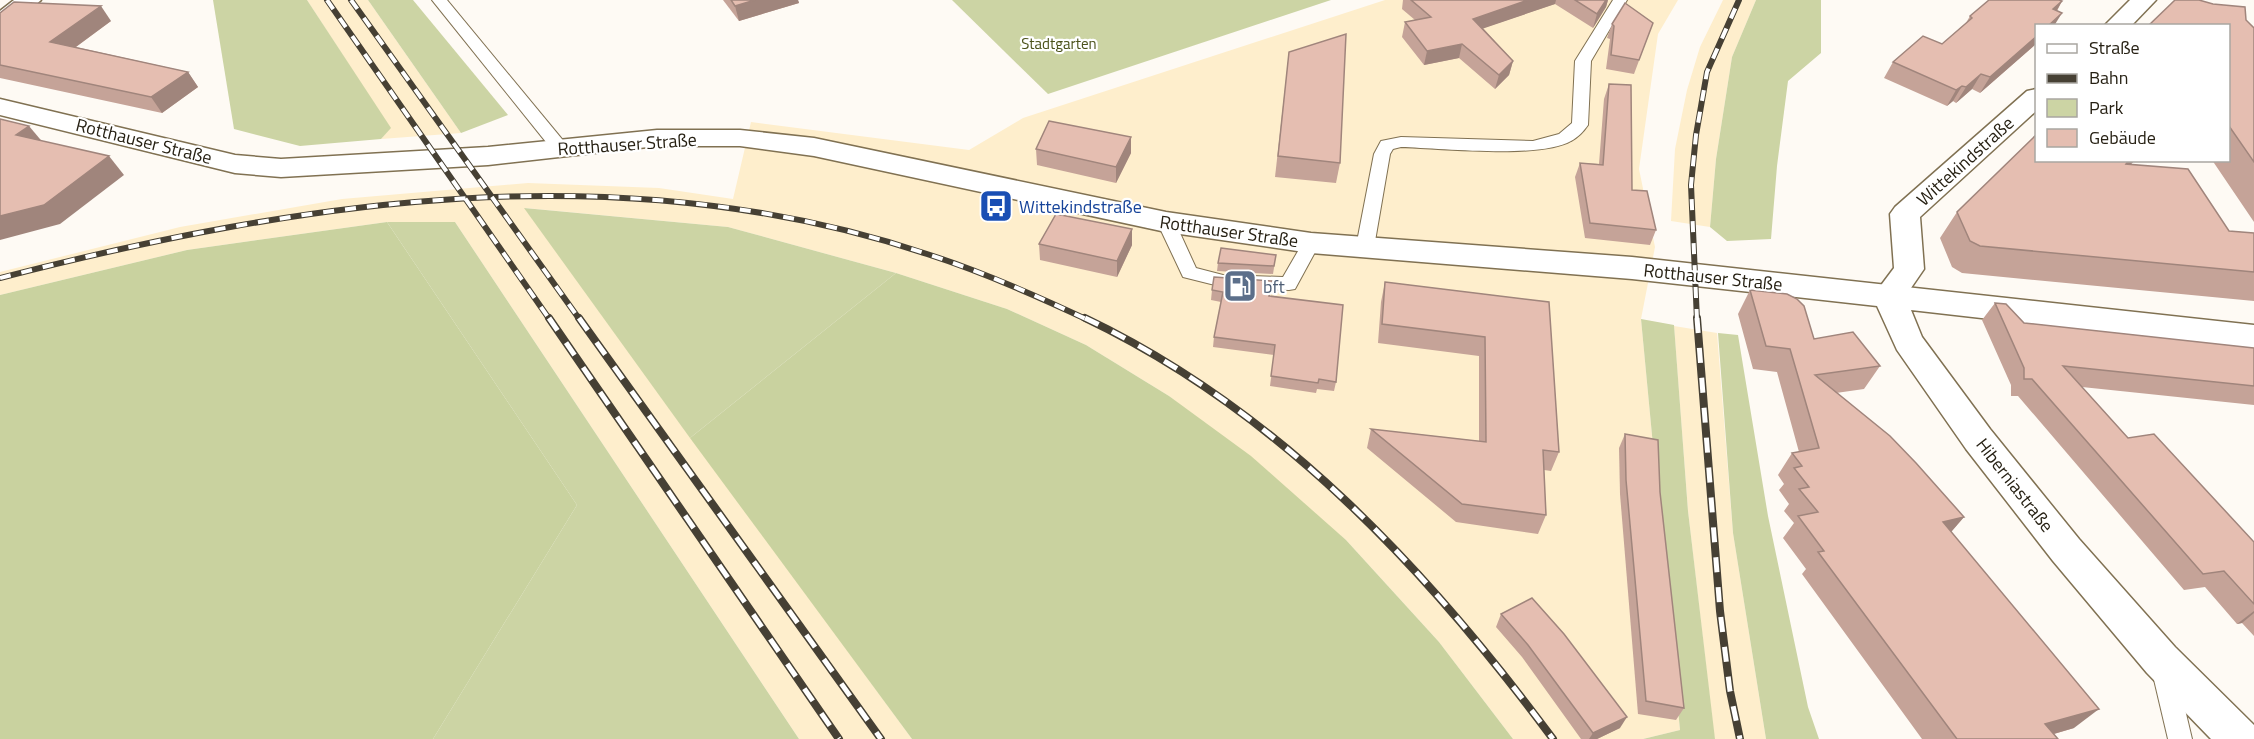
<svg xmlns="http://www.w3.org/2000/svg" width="2254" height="739" viewBox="0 0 2254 739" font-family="'Titillium Web',sans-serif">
<rect width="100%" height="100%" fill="#fefaf4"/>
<g fill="#feeecc">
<polygon points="307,0 368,0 461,133 381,139 390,128"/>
<polygon points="1385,0 1678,0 1658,34 1639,169 1655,247 1641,319 1680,730 1643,739 1513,739 1439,642 1346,540 1169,396 1086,345 1007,309 896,273 728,227 525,208 912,739 799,739 455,222 387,222 187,250 0,295 0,272 180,227 342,199 528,183 659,188 733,199 751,122 969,150 1023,118"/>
<polygon points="1723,0 1756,0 1732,57 1716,159 1710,227 1671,221 1675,149 1687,90 1700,47"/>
<polygon points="1674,326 1717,333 1733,533 1766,739 1715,739 1714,735 1688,511"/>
</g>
<g fill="#ccd4a4">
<polygon points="213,0 307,0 391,128 381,139 300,146 234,129"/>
<polygon points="368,0 413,0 508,115 461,133"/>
<polygon points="952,0 1331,0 1048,94"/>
<polygon points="1756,0 1821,0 1821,53 1788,81 1777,166 1771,239 1727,241 1710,227 1716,159 1732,57"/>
<polygon points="524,208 728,227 896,273 690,438"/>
<polygon points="387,222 455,222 799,739 433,739 577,505"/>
<polygon points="1641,319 1674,325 1688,511 1715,739 1643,739 1680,730"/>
<polygon points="1718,333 1738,335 1768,516 1808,707 1819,739 1766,739 1733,533"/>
</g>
<g fill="#c9d29f">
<polygon points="387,222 577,505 433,739 0,739 0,295 187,250"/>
<polygon points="896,273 1007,309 1086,345 1169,396 1251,456 1346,540 1439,642 1513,739 912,739 690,438"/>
</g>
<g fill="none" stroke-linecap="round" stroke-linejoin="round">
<defs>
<g id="service">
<polygon points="432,0 447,0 566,144 568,148 566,152 554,152"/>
<path d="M1613,0H1627L1591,61L1588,125C1584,131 1577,138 1571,141C1541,159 1439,148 1401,147L1393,149L1390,154L1374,247L1371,251H1359L1356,247L1374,154L1381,141L1401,137L1533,141L1559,134L1572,123L1575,61Z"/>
<polygon points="1166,216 1172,218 1175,222 1196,268 1223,275 1283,277 1305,239 1317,239 1320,243 1295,289 1289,290 1223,287 1183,277 1157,222 1160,218"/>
<polygon points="2164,660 2172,663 2176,671 2192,739 2168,739 2152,671 2156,663"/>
</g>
<g id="minor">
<polygon points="14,0 41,0 9,28 0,30 0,11"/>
<polygon points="2130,0 2156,0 2131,26 2104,26"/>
<polygon points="2036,89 2036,111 1920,217 1924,269 1900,304 1889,307 1878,304 1873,296 1894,268 1890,214 1895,207 2027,91"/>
</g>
<polygon id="secondary" points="0,99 235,155 281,159 488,147 657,130 740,130 814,138 1166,212 1311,233 1632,257 2254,325 2254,349 1911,310 1922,337 1990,429 2079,539 2175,647 2254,725 2254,739 2211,739 2147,673 2053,561 1966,449 1897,350 1877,306 1632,279 1311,253 1166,232 814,156 740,146 657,146 488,165 281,177 235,173 0,115"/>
</defs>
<use href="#service" stroke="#807152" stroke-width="2"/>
<use href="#minor" stroke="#807152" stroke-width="3"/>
<use href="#secondary" stroke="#807152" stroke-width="3"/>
<use href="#service" fill="#fff" fill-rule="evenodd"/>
<use href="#minor" fill="#fff" fill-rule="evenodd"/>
<use href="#secondary" fill="#fff" fill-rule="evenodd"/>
<defs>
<g id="rail-far1">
<polyline points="327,0 550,320"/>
<polyline points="351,0 580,320"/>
<path d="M0,278C304,200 622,152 927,254C983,272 1035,295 1088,320"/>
<polyline points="1697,320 1691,185 1696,135 1707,72 1739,0"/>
</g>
<g id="rail">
<polyline points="549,318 839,739"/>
<polyline points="579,318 881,739"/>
<path d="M1085,318C1278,410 1427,569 1553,739"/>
<polyline points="1697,318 1720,611 1730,691 1740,739"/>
</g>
</defs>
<use href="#rail-far1" stroke="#464034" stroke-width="6"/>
<use href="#rail" stroke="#464034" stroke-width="8"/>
<use href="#rail-far1" stroke="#fff" stroke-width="4" stroke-dasharray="11" stroke-linecap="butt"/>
<use href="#rail" stroke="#fff" stroke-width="5" stroke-dasharray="15" stroke-linecap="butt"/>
</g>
<g fill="#c5a398">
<polygon points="723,0 798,0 799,3 739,21"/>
<polygon points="1403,0 1608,0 1606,7 1593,28 1555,4 1483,28 1513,61 1509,75 1495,89 1459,58 1424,65 1402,37 1405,22 1415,20 1402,9"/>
<polygon points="2062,1 2057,11 2037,26 2037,43 1980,93 1972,89 1956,103 1953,101 1947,106 1884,78 1893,62 1942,44 1966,23 1970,16"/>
<polygon points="0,13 111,21 76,47 188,72 198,87 162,113 0,78"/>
<polygon points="2246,20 2254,27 2254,222 2212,160 2229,160 2229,26"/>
<polygon points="1653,23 1634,74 1606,69 1610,39 1607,38 1612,24"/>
<polygon points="1289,52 1340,163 1336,183 1275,177"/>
<polygon points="1609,84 1632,190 1656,230 1650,245 1585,238 1575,177 1580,163 1599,164 1604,99"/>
<polygon points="1131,137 1131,153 1116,183 1037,165 1036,149"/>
<polygon points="2135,160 2131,164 2229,231 2254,233 2254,301 1962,273 1952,267 1940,238 1957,212"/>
<polygon points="1132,229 1132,245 1117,277 1040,260 1039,244"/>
<polygon points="1276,255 1273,274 1217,271 1218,263"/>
<polygon points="1385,282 1549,302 1559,452 1551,471 1544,470 1546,515 1538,534 1456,522 1367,448 1371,429 1479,441 1479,356 1378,343 1381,302"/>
<polygon points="1212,290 1270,296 1336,382 1334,391 1317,389 1316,393 1270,386 1274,355 1213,347 1214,337 1221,302 1211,300"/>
<polygon points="1750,290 1814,339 1880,366 1864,389 1836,393 1964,517 1951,532 2074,728 2054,734 2058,739 1922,739 1802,574 1806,569 1783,538 1794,523 1784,511 1789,504 1779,490 1784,484 1778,475 1792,453 1799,452 1777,372 1753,369 1738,314"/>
<polygon points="1995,303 2024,323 2254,348 2254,405 2082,387 2128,438 2254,542 2254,636 2242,623 2237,624 2205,587 2184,590 2018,396 2011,396 2011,385 1982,320"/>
<polygon points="1625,434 1660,492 1684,708 1676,720 1638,714 1620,494 1619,448"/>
<polygon points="1501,614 1620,728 1597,739 1581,739 1522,657 1496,627"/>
</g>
<g fill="#a0857c">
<polygon points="755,0 798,0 799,3 739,21 735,6"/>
<polygon points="1528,0 1556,0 1555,4 1470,33 1473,19"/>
<polygon points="1606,0 1608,0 1606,7 1593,28 1597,14"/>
<polygon points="2062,1 2053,17 2053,9"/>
<polygon points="101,6 111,21 62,57 50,42"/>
<polygon points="2062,13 2054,26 2048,26"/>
<polygon points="2037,36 2037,43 1980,93 1990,77"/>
<polygon points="1462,44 1459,58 1424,65 1427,51"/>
<polygon points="1513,61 1509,75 1495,89 1499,75"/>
<polygon points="188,72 198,87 162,113 151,97"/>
<polygon points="1981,74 1972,89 1956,103 1966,87"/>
<polygon points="1962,86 1953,101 1947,106 1956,90"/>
<polygon points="29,126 45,145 16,135"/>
<polygon points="1131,137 1131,153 1116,183 1116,167"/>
<polygon points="109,156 124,175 60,224 0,240 0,216"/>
<polygon points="2129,160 2135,160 2106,190"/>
<polygon points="1132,229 1132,245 1117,277 1117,261"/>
<polygon points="1964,517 1945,539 1943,522"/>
<polygon points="2254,611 2254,613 2242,623 2237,624"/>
<polygon points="2099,709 2074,728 2036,739 2045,724"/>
<polygon points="1627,717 1620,728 1597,739 1589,739 1593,733"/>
</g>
<g fill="#e5beb1" stroke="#a0857c" stroke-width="1.5">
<polygon points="731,0 755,0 735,6"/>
<polygon points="1411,0 1528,0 1473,19 1513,61 1499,75 1462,44 1427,51 1405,22 1431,17"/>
<polygon points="1575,0 1606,0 1597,14"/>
<polygon points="1989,0 2059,0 2062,1 2053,9 2062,13 2048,26 2037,26 2037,36 1990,77 1981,74 1966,87 1962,86 1956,90 1893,62 1923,36 1942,44 1972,18 1970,16"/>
<polygon points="2175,0 2199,0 2213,4 2245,7 2246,20 2254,28 2254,162 2229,126 2229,26 2148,26"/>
<polygon points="14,2 101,6 50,42 188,72 151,97 0,65 0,13"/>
<polygon points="1625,3 1653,23 1639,60 1611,55 1614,26 1612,24"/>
<polygon points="1346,34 1340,163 1278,156 1289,52"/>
<polygon points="1609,84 1631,85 1632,190 1647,191 1656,230 1590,223 1580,163 1603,165"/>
<polygon points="0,119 29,126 16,135 109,156 44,205 0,216"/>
<polygon points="1049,121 1131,137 1116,167 1036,149"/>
<polygon points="2037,134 2037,160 2129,160 2126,164 2188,169 2229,231 2254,233 2254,272 1980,246 1970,241 1957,212"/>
<polygon points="1056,214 1132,229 1117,261 1039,244"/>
<polygon points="1221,248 1276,255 1274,266 1218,263"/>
<polygon points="1214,277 1272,281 1269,296 1343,305 1336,382 1319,379 1318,383 1271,376 1275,345 1214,337 1223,292 1212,290"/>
<polygon points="1385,282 1549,302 1559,452 1543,450 1546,515 1462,504 1371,429 1486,442 1485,337 1382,324"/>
<polygon points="1750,290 1787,294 1797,299 1804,306 1814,339 1853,332 1880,366 1815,375 1890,436 1916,463 1964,517 1943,522 2099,709 2045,724 2058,739 1957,739 1818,552 1824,551 1798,516 1818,512 1799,489 1809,487 1794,468 1802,466 1792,453 1819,448 1790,349 1766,346"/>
<polygon points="1995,303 2006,304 2024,323 2254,348 2254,386 2063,366 2128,438 2154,434 2254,542 2254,604 2224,571 2203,574 2032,379 2024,379 2024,368"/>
<polygon points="1625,434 1658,440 1660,492 1684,708 1646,701 1626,480"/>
<polygon points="1532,598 1564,634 1627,717 1593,733 1528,645 1501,614"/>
</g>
<defs>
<symbol id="bus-square" viewBox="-11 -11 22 22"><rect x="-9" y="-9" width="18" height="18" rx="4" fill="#1a4fb4" stroke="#fff"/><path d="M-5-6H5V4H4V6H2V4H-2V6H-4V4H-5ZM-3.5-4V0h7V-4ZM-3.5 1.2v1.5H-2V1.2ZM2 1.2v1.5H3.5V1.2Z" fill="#fff"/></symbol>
<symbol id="fuel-square" viewBox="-11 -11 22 22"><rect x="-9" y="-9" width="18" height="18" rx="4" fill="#5c6f8a" stroke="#fff"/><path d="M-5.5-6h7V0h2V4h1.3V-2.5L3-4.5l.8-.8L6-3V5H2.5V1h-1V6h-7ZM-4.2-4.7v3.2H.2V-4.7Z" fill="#fff"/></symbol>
</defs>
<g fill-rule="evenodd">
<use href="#bus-square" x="977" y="187" width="38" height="38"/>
<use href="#fuel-square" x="1221" y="267" width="38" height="38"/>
</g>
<g text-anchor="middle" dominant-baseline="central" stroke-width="4.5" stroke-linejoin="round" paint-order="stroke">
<g font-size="15" fill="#4a5119" stroke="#fff">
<text x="1059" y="43">Stadtgarten</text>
</g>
<g font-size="18" fill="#272114" stroke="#fff">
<text transform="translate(144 141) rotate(14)">Rotthauser Straße</text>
<text transform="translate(627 144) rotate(-4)">Rotthauser Straße</text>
<text transform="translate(1965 161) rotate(-42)">Wittekindstraße</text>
<text transform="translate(1229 231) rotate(8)">Rotthauser Straße</text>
<text transform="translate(1713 277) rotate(6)">Rotthauser Straße</text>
<text transform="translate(2015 485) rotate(52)">Hiberniastraße</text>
</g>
<g font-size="18" fill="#164399" stroke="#fff" text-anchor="start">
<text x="1019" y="206">Wittekindstraße</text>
</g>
<g font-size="18" fill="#4e5e75" stroke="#fff" text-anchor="start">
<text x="1263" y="286">bft</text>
</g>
</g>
<rect x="2035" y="24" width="195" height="138" fill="#ffffff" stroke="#a9a6a1" stroke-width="1.5"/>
<rect x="2047" y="44" width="30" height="9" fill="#ffffff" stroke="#a9a6a1" stroke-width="1.5"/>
<text x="2089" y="54" font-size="18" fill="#272114">Straße</text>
<rect x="2047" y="74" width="30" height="9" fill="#464034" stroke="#a9a6a1" stroke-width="1.5"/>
<text x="2089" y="84" font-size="18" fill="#272114">Bahn</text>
<rect x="2047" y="99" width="30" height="18" fill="#ccd4a4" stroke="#a9a6a1" stroke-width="1.5"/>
<text x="2089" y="114" font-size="18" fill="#272114">Park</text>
<rect x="2047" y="129" width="30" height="18" fill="#e5beb1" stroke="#a9a6a1" stroke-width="1.5"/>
<text x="2089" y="144" font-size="18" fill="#272114">Gebäude</text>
</svg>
